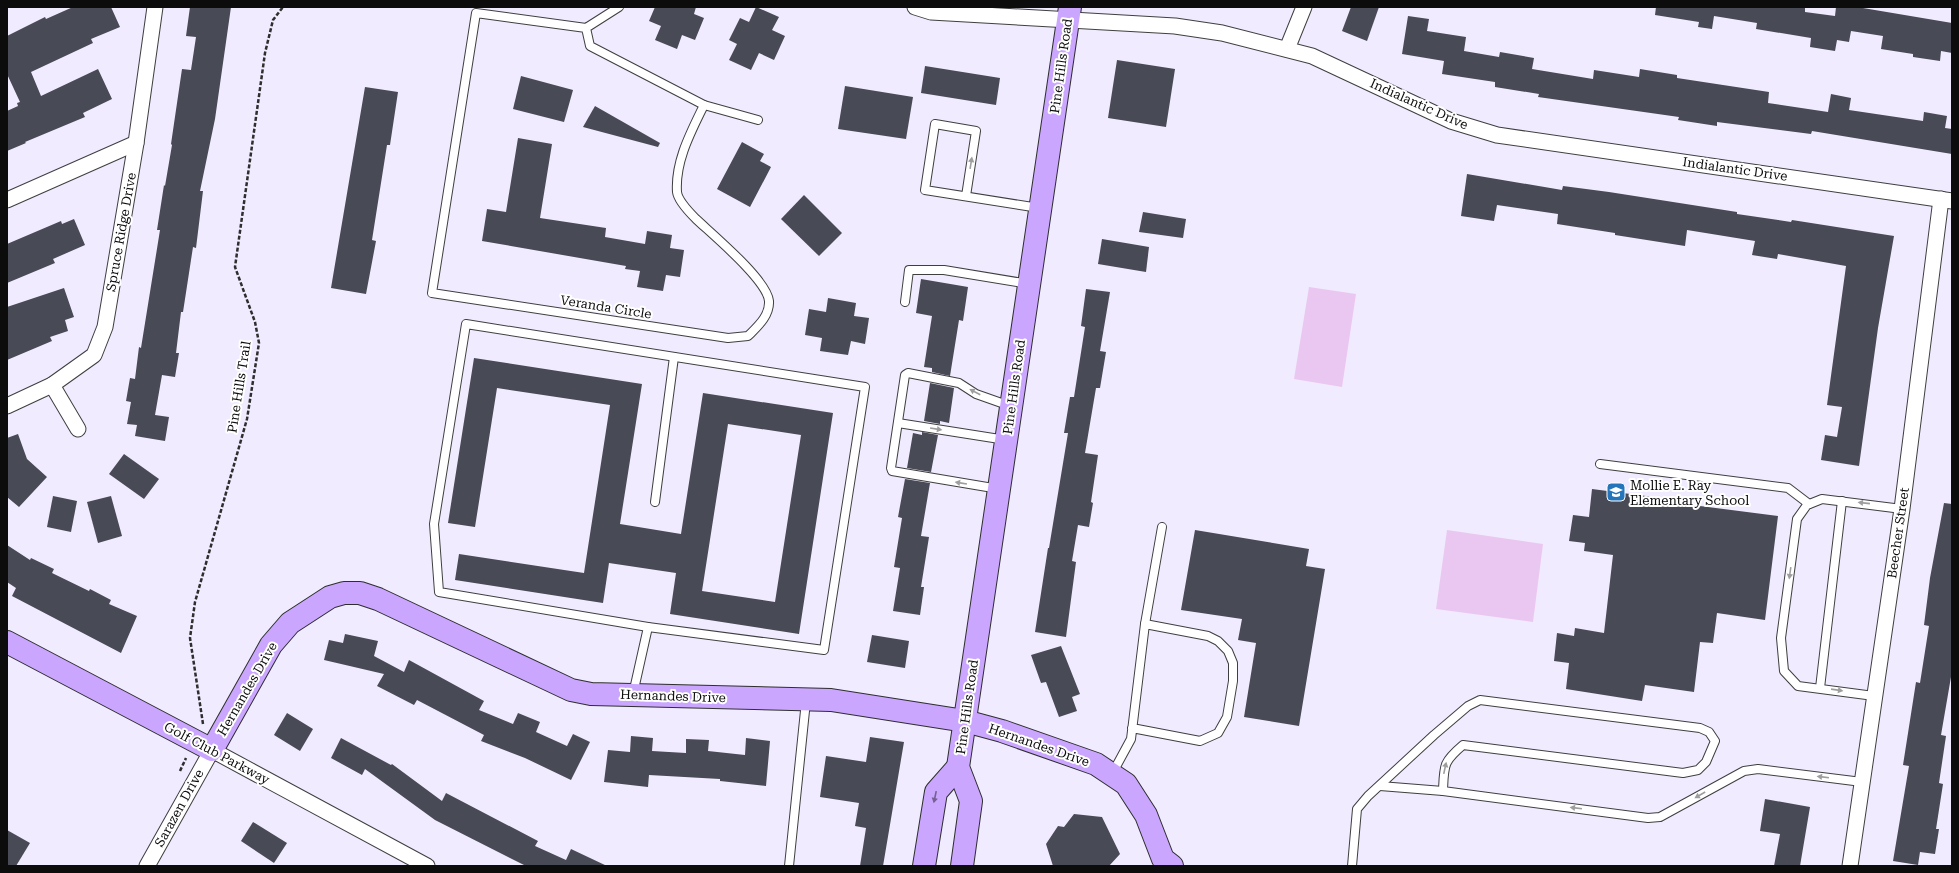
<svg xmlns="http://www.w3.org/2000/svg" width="1959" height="873" viewBox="0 0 1959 873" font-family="'Roboto Serif',serif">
<rect width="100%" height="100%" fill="#f1ebff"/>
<g fill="#eac7f0">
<polygon points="1309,287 1356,294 1342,387 1294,379"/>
<polygon points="1447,530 1543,544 1533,622 1436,609"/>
</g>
<g fill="#484a55" fill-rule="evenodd">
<polygon points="73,7 111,7 120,27 91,39 93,43 31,72 41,96 98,69 112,99 83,113 85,117 25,142 26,143 7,151 7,111 18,106 17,103 20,102 7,74 7,36 45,17 46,19"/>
<polygon points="190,7 231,7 215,119 200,191 203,191 196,248 193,247 183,312 181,312 176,353 179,353 175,377 162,375 155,415 169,417 165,441 135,436 137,425 127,424 131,402 126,401 130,378 135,379 139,347 141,348 160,230 157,230 164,185 165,186 172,145 171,144 182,69 191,70 196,37 186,36"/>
<polygon points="655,7 696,7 694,14 704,18 695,40 682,35 677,49 655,40 661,26 649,21"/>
<polygon points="756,7 779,17 772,30 785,36 774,60 759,53 751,70 729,60 737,44 729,40 740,18 749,22"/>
<polygon points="1351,7 1379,7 1367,41 1342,31"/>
<polygon points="1656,7 1805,7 1805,12 1835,16 1836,7 1857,7 1952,23 1952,53 1941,51 1940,61 1913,57 1913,54 1881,49 1883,36 1851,31 1849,42 1837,40 1835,51 1810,47 1811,38 1756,29 1757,23 1714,16 1712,29 1698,27 1699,22 1655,15"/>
<polygon points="1408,16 1429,19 1427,31 1466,37 1464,51 1499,57 1500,52 1534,58 1532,69 1593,79 1594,70 1639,77 1640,69 1677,75 1677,78 1769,92 1768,103 1828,112 1831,94 1851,98 1849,110 1923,121 1924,112 1947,116 1945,128 1952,129 1952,154 1812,131 1811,134 1717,122 1717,126 1678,120 1679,117 1538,97 1539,94 1495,87 1495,82 1442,74 1444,61 1402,54"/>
<polygon points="1117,60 1175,69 1166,127 1108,118"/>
<polygon points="925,66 1000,78 996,105 921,93"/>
<polygon points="521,76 573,90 564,122 513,109"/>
<polygon points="845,86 913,97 906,139 838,129"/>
<polygon points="365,87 398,92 390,145 387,145 372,240 376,241 366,294 331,288"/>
<polygon points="595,106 660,143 658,147 583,127"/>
<polygon points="518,138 552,144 540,218 606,228 605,237 645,244 647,231 672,235 670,248 684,250 680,277 666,275 663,291 637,287 640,271 625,269 626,266 482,241 487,209 506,212"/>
<polygon points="742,142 764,154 760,161 771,167 750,207 717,189"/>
<polygon points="1467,174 1562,190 1563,186 1609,192 1737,212 1737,214 1791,222 1792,220 1894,236 1878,328 1859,466 1821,460 1825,435 1837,437 1842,407 1827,405 1846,266 1778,254 1777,259 1752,255 1755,241 1687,230 1685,246 1615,235 1615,233 1557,224 1558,214 1497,205 1494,221 1461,216"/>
<polygon points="804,195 842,233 819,256 781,219"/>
<polygon points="1143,212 1186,219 1183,238 1139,232"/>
<polygon points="74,219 85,245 53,259 55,263 7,283 7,244 61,221 62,224"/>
<polygon points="1102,239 1149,247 1146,272 1098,264"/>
<polygon points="921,279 968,287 963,321 959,320 950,376 932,372 932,368 924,367 932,316 916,313"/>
<polygon points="64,288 74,317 65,320 68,331 50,337 52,341 7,360 7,307"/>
<polygon points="1086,289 1110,292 1100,351 1106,352 1100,388 1096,388 1085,453 1098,455 1091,502 1093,503 1089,527 1078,525 1072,561 1076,562 1066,637 1035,632 1048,548 1049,548 1068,433 1064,433 1070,397 1074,397 1085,327 1081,326"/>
<polygon points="828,298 856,303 854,316 869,318 865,344 851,341 848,355 820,351 822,338 805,335 809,309 826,312"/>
<path d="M474,358L642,384L620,524L681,534L703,393L833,413L799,634L670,614L676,573L609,563L603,603L455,580L459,554L584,573L610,405L497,388L475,527L448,523ZM728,424L801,435L775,602L702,591Z"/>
<polygon points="930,383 954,388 949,423 940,421 940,424 924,421"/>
<polygon points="922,432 938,435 931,472 907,468 913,433 922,435"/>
<polygon points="18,434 27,459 47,477 19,507 7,497 7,438"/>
<polygon points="124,454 159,479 144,499 109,474"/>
<polygon points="905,479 930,483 921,536 929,537 921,587 924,587 920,615 893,611 900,568 894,567 902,518 898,517"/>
<polygon points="1592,489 1669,499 1669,502 1778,516 1765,620 1717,613 1713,643 1700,642 1694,692 1645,685 1642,701 1566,689 1569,663 1554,661 1557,633 1574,636 1575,628 1604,633 1613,555 1584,551 1585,543 1569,541 1573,515 1589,517"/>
<polygon points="53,496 77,501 71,532 47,527"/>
<polygon points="111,496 122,536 98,543 87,502"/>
<polygon points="1944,503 1952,504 1952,677 1951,677 1941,735 1946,736 1939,783 1943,784 1936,829 1939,829 1935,854 1920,852 1918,865 1893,861 1909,766 1903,765 1916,682 1920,683 1929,626 1924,625 1930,578"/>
<polygon points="1195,530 1309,549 1306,566 1325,569 1299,726 1244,717 1256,643 1238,640 1242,619 1181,610"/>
<polygon points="7,545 30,560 31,558 54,569 52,573 89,591 90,589 111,600 109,604 137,616 121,653 12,596 16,588 7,582"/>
<polygon points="345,634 378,641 374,656 404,672 409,660 484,701 479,710 513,724 518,713 540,722 536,732 567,746 573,734 590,742 571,780 525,758 481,741 484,735 417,700 414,705 377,686 384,674 324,660 329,640 343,643"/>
<polygon points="872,635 909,641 905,668 867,662"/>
<polygon points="1061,646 1080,694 1072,697 1077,711 1059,717 1046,682 1041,683 1031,655"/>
<polygon points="287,713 313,729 300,751 274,735"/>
<polygon points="631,736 653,738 652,751 686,753 686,739 709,740 708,751 745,755 746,738 770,741 766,786 720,781 720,779 649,775 648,787 604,782 608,750 630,752"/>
<polygon points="870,737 904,742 883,866 860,866 866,828 855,826 859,803 820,797 826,756 866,762"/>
<polygon points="341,738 391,765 392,764 442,801 446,793 538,841 535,846 566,860 571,849 607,866 526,866 435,820 365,769 362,775 331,758"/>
<polygon points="1765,799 1810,807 1800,866 1774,866 1780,834 1760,831"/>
<polygon points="1074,814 1102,817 1120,854 1109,866 1053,866 1046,844 1058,826 1064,827"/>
<polygon points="253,822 287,843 274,863 241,841"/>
<polygon points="7,830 30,843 16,866 7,866"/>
</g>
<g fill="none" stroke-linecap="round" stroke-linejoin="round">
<defs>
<g id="lane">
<path d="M586,28L590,46L704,105C691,132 675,161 677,192C678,201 690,213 696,219C713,235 767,280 769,301C770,316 757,327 748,336L728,338L432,293L476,13L586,28L619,7"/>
<polyline points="704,105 758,120"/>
<polyline points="966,196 976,131 935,124 925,190 1039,208"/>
<polyline points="905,302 909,270 944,270 1029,284"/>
<polygon points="466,324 865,387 824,650 648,627 439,592 434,524"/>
<polyline points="898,423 1006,440"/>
<polyline points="1600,464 1788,488 1809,504"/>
<polyline points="999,489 892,471 891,468 905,375 908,373 959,383 976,394 1010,406"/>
<polyline points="655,502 674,357"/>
<polyline points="1145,624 1162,527"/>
<polyline points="1820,688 1842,501"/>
<polyline points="633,694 648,627"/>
<polyline points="1874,696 1798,686 1784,671 1781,638 1797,519 1807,505 1822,499 1902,509"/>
<polyline points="1112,774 1131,739 1145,624 1208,636 1218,641 1228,651 1233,663 1233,681 1227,717 1218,733 1200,741 1132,728"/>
<polyline points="1380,786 1443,791"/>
<polyline points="789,866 806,701"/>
<path d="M1352,866L1357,809L1368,796L1434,735L1468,706L1480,700L1700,728L1709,732L1715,741L1706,762L1698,770L1683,773L1463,745C1443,762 1444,765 1443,791L1648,818L1660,817L1744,771L1758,769L1862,782"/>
</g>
<g id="street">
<polyline points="915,7 931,12 1175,26 1222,33 1312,56 1451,121 1497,135 1952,201"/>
<polyline points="1287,49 1304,7"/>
<polyline points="7,200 136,143"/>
<polyline points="52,385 78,429"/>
<polyline points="7,406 52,385 94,355 105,327 136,143 155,7"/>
<polyline points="147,866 212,750 427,866"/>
<polyline points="1850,866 1902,509 1941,199"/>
</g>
<g id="secondary">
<polyline points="7,642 212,750 271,645 290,623 330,597 344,593 360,593 378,599 571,690 591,694 831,700 965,721 1002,731 1096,764 1126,784 1146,815 1163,859 1172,866"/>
<polyline points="924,866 936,792 958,767"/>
<polyline points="962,866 971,801 958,767 1070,7"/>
</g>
</defs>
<use href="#lane" stroke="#3f3f3f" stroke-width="10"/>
<use href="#street" stroke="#3f3f3f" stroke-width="17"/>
<use href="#secondary" stroke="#2e2e2e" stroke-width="24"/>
<g stroke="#2e2e2e" stroke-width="2.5" stroke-dasharray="4 2" stroke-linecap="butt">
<polyline points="203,724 190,638 195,602 247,419 259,343 255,322 235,267 265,53 273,20 283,7"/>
<polyline points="180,771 186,758"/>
</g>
<use href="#lane" stroke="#fff" stroke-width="8"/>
<use href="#street" stroke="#fff" stroke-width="15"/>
<use href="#secondary" stroke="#caa6ff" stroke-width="22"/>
</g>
<defs><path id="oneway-solid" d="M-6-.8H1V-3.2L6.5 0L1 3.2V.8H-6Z"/></defs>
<g fill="#9e9e9e">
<use href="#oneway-solid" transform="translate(971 163) rotate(-81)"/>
<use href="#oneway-solid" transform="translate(975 392) rotate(-152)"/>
<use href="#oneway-solid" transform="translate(936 429) rotate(9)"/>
<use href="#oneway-solid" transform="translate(961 483) rotate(-171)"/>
<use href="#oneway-solid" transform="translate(1864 503) rotate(-174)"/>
<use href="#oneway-solid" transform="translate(1790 573) rotate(98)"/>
<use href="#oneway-solid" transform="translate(1837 690) rotate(8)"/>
<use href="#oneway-solid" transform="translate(1445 768) rotate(-78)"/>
<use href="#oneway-solid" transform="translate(1823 777) rotate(-173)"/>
<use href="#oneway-solid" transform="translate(1700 795) rotate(150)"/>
<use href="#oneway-solid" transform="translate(1576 808) rotate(-173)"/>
</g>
<use fill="#746192" href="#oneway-solid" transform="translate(935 797) rotate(102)"/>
<defs>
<symbol id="school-square" viewBox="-11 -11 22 22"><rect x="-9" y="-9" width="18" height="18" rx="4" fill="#2575bb" stroke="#fff"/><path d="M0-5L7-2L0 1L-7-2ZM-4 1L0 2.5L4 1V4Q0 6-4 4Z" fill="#fff"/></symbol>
</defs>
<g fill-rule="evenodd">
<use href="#school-square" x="1605" y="481" width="22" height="22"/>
</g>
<g text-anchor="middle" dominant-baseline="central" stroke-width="4" stroke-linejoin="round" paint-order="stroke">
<g font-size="13" fill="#0c0c0c" stroke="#fff">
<text transform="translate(1061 66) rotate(-82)">Pine Hills Road</text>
<text transform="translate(1419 104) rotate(24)">Indialantic Drive</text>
<text transform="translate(1735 169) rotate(8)">Indialantic Drive</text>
<text transform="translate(121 232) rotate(-80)">Spruce Ridge Drive</text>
<text transform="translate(606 307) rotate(9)">Veranda Circle</text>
<text transform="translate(239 387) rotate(-81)">Pine Hills Trail</text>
<text transform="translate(1014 387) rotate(-82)">Pine Hills Road</text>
<text transform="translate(1898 533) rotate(-82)">Beecher Street</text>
<text transform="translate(247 689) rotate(-60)">Hernandes Drive</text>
<text transform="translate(673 696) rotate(2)">Hernandes Drive</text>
<text transform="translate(967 707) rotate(-82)">Pine Hills Road</text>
<text transform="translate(1039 745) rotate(19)">Hernandes Drive</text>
<text transform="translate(217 753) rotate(28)">Golf Club Parkway</text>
<text transform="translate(179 808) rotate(-61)">Sarazen Drive</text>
</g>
<g font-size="13" fill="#0c0c0c" stroke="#fff" text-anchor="start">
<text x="1630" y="485">Mollie E. Ray<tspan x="1630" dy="15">Elementary School</tspan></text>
</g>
</g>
<rect width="1959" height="873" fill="none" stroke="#0c0c0c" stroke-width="16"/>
</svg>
